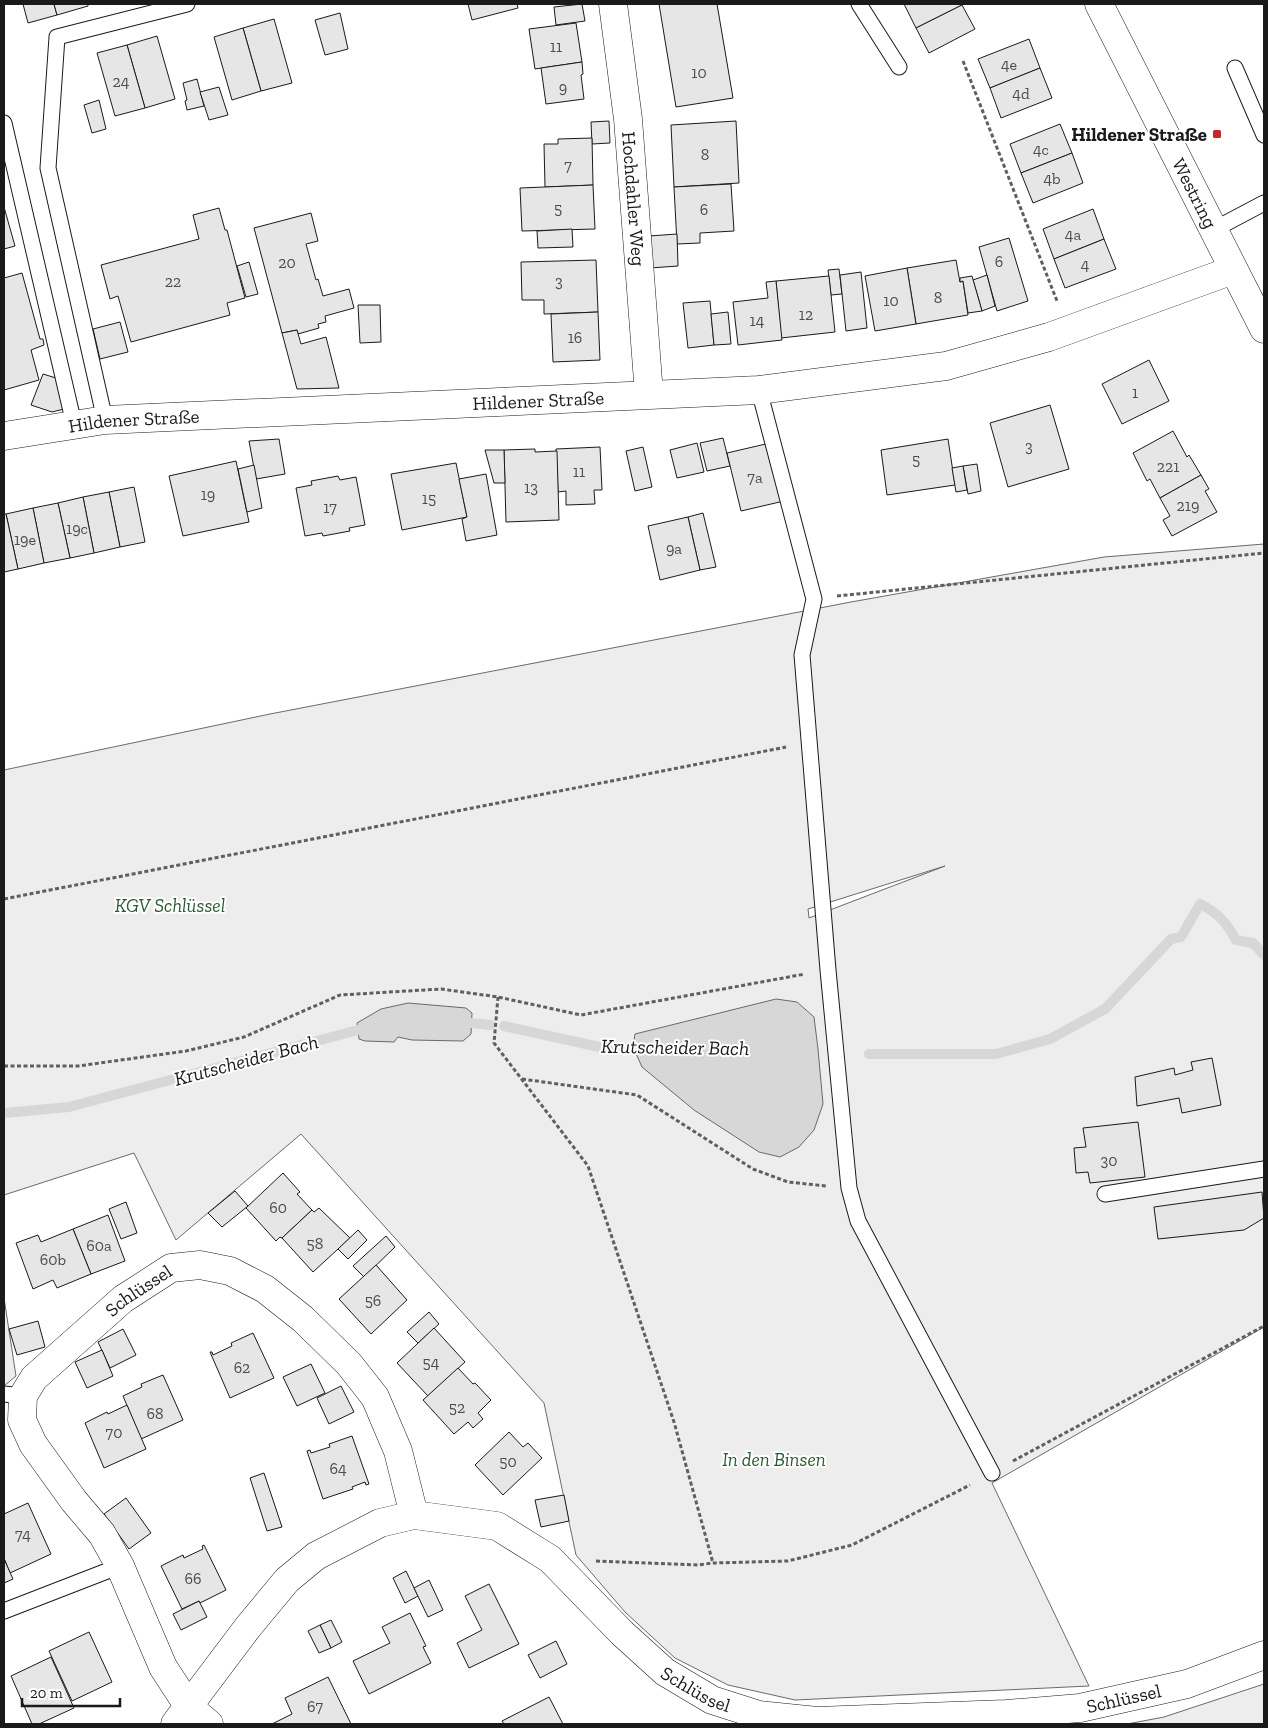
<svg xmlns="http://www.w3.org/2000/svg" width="1268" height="1728" viewBox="0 0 1268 1728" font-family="'Zilla Slab',serif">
<rect width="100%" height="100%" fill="#fff"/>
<g fill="#ededed" stroke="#6a6a6a" fill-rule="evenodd">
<path d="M1264,544V1327L992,1483L1089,1686L795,1700L728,1685L675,1658L625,1612L576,1555L544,1403L301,1134L176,1240L134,1153L4,1195V770L270,714L851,602L1104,557ZM945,866L809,918L808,909Z"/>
<polygon points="4,1298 16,1376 4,1386"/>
<polygon points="1264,1684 1264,1724 1127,1724 1164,1717"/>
</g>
<g fill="#d7d7d7" stroke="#6a6a6a">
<polygon points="776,999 797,1002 814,1017 818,1049 823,1104 814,1130 799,1147 780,1157 759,1152 694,1110 642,1067 633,1047 635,1034"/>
<polygon points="408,1003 466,1008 472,1013 471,1034 463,1041 412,1040 398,1037 394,1042 365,1041 359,1039 357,1023 381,1009"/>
</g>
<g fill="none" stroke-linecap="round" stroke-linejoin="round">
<g stroke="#d7d7d7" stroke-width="10">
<polyline points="459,1023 471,1023 490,1025"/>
<polyline points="504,1026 604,1048 646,1047"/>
<path d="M869,1054H996L1050,1039L1105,1009L1171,939L1181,937L1200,904C1217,912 1227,923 1236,940L1253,943L1264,955"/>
<polyline points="4,1113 69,1107 358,1030 370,1029"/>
</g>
</g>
<g fill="#e6e6e6" stroke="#1a1a1a">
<polygon points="23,4 54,4 57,15 28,23"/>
<polygon points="54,4 88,4 88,6 57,15"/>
<polygon points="468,4 517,4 518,8 472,20"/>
<polygon points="582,4 585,21 556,25 554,7"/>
<polygon points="659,4 717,4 733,98 676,107"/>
<polygon points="904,4 961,4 962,5 916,28"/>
<polygon points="962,5 975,29 929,53 916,28"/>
<polygon points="340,13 348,49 325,55 315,20"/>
<polygon points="274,19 292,83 261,91 243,28"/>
<polygon points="576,23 582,62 535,69 529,29"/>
<polygon points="243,28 261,91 232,100 214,37"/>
<polygon points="157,36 175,99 145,108 127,45"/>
<polygon points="1029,39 1040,68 990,88 978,59"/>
<polygon points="127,45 145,108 115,116 97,53"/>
<polygon points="582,62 583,74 581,75 584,99 546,104 541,68"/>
<polygon points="1040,68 1052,98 1001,118 990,88"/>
<polygon points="197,79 204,106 187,110 185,101 187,100 183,83"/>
<polygon points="219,87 228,115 209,120 200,92"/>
<polygon points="99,100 106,129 92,133 84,105"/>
<polygon points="609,121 610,143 592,144 591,122"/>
<polygon points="736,121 739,183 674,187 671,125"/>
<polygon points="1060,124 1072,153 1021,173 1010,144"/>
<polygon points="592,138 593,185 545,187 544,144 558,144 558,139"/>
<polygon points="1072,153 1083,183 1033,203 1021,173"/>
<polygon points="731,184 734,231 700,233 700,243 677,244 674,187"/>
<polygon points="593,185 595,229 522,231 520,188"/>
<polygon points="4,207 15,246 4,249"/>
<polygon points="219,208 225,230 227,230 245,298 227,303 230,315 131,342 118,296 110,299 101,265 199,239 193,215"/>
<polygon points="1093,209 1104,239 1054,259 1043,229"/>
<polygon points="311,213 318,241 306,244 316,280 318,279 323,296 349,289 354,308 325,316 326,322 318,324 319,328 298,334 297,330 282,333 254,228"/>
<polygon points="572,229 573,247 538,248 537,231"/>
<polygon points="677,234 678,266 650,268 649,236"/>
<polygon points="1009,238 1028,301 997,311 979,247"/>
<polygon points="1104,239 1116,269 1065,288 1054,259"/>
<polygon points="596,260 598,312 544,314 544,300 522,300 521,262"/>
<polygon points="956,260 960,282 963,281 968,315 916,324 907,268"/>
<polygon points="249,262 258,294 246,297 237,266"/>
<polygon points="907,268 916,324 875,331 865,276"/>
<polygon points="839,269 842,294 831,295 828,270"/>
<polygon points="861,272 867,328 846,331 840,275"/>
<polygon points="22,273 40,339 43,339 44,345 31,350 39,380 4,390 4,278"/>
<polygon points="987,275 995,306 982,311 973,280"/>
<polygon points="829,276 835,332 781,338 776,281"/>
<polygon points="972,276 982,311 968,313 963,281 960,282 960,278"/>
<polygon points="776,281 782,340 738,345 733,302 768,298 766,282"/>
<polygon points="710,301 714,345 688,348 683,303"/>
<polygon points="358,305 380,305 381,342 360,343"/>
<polygon points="598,312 600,360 553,362 551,314"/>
<polygon points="728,312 731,344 714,345 711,314"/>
<polygon points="120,322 128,352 100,359 93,329"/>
<polygon points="297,330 301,344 326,337 339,388 297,389 282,333"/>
<polygon points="1149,360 1169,401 1122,424 1102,384"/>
<polygon points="43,374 56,378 64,409 52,412 31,405"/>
<polygon points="1050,405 1069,469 1008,487 990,423"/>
<polygon points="1173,431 1187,457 1189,455 1201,475 1160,498 1150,479 1147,481 1133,453"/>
<polygon points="723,438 730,466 707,471 700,443"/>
<polygon points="279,439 285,474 256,479 249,441"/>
<polygon points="948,439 955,485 887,495 881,450"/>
<polygon points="697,443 704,472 677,478 670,450"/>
<polygon points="770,443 784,501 741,511 727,453"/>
<polygon points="600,447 602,490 594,490 595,504 566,505 566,491 558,492 556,449"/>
<polygon points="643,447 652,487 635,491 626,451"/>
<polygon points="535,449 535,452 557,451 559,520 506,522 504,450"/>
<polygon points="485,450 504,450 505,483 494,483"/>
<polygon points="236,461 249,522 183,536 169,476"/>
<polygon points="456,463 467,517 402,530 391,474"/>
<polygon points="977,464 981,491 968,494 963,466"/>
<polygon points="254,465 262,508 247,512 238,469"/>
<polygon points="963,466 967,490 956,492 952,468"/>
<polygon points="486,474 497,535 466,541 462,519 467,517 459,479"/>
<polygon points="1201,475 1209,489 1205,491 1217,512 1172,536 1163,520 1170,516 1160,498"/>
<polygon points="338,476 340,480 356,477 365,525 349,528 350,531 323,536 322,533 305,536 296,488 312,485 311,481"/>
<polygon points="134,487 145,542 120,547 109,492"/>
<polygon points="109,492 120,547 94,553 83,497"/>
<polygon points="83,497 94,553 70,558 58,503"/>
<polygon points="58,503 70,558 44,563 33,508"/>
<polygon points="33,508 44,563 18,569 6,514"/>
<polygon points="703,513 716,567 700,570 688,517"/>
<polygon points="4,514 6,514 18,569 4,572"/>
<polygon points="688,517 700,570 660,580 648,526"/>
<polygon points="1212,1058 1221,1105 1182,1113 1179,1098 1137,1106 1135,1077 1174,1068 1175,1075 1193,1070 1191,1062"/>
<polygon points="1138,1122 1145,1177 1090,1183 1088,1172 1076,1173 1074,1148 1086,1147 1083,1128"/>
<polygon points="283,1173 300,1192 297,1194 312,1210 282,1238 280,1237 276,1241 246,1208"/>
<polygon points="235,1191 248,1206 222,1227 208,1213"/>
<polygon points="1262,1192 1264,1218 1244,1230 1158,1239 1154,1207"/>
<polygon points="126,1202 137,1233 121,1239 109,1209"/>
<polygon points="319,1208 350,1238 313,1272 282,1238 312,1210 314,1212"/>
<polygon points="108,1215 125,1261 91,1274 73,1229"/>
<polygon points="73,1229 91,1274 57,1288 53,1280 33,1289 16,1243 38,1235 41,1242"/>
<polygon points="358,1230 367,1240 348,1259 338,1249"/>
<polygon points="386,1236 395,1247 364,1277 353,1266"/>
<polygon points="376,1265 407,1300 371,1334 339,1299"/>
<polygon points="429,1312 439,1324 418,1343 407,1332"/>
<polygon points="38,1321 45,1347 17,1355 9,1329"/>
<polygon points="434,1328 465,1362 428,1396 397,1363"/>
<polygon points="123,1329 136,1355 110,1368 98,1342"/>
<polygon points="253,1333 274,1378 230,1398 210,1352 212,1352 213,1355 232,1346 231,1343"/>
<polygon points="102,1350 113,1376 87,1388 75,1362"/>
<polygon points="311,1364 325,1393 297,1406 283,1377"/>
<polygon points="458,1368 473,1384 475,1383 491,1400 478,1413 483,1419 473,1428 468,1422 454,1434 423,1400"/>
<polygon points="163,1375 183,1420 141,1439 123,1396 142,1387 141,1384"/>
<polygon points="341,1386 354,1412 329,1424 317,1398"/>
<polygon points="127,1405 146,1449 104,1468 85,1423 107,1412 108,1414"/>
<polygon points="509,1432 523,1447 528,1443 542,1458 503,1495 475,1465"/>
<polygon points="352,1436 369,1484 366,1485 365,1482 352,1487 353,1489 323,1499 307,1451 310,1450 311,1453 330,1447 329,1444"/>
<polygon points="264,1473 282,1527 267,1531 250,1478"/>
<polygon points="564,1495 569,1521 541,1527 535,1500"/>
<polygon points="126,1498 151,1533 129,1549 104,1514"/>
<polygon points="28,1503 51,1554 10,1573 4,1558 4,1514"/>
<polygon points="204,1545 226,1590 200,1603 199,1601 182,1609 161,1566 183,1555 184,1558 203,1549 202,1546"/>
<polygon points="4,1559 13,1579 4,1583"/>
<polygon points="406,1571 418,1596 405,1603 393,1578"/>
<polygon points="429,1580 443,1610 428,1617 414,1588"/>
<polygon points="489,1584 519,1644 469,1668 457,1643 482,1630 465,1596"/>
<polygon points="199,1601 207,1617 181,1630 173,1614"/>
<polygon points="410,1613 426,1646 423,1647 431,1663 369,1694 353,1661 390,1643 382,1627"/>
<polygon points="331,1620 342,1642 331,1648 320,1625"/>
<polygon points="320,1625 331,1648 319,1653 308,1631"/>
<polygon points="89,1632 112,1682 72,1701 49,1651"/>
<polygon points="556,1641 567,1664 540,1678 528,1655"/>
<polygon points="51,1657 74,1708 39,1724 32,1724 11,1676"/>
<polygon points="328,1677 351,1724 272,1724 292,1714 285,1698"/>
<polygon points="549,1697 563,1724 504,1724 502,1721"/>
</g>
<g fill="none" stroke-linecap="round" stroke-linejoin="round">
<defs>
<g id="lane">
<polyline points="859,4 899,67"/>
<polyline points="1235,68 1264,135"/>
<polyline points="4,123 74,424"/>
<polyline points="1213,230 1264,203"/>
<polyline points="759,390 814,599 802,655 828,970 849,1188 858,1221 992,1473"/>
<polyline points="105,420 48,168 57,37 187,4"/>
<polyline points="1105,1194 1264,1169"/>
<polyline points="4,1394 23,1396"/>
<polyline points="4,1611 120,1566"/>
</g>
<g id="street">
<path id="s1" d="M613,4L628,119L649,394"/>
<path id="s2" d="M4,436L105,420L759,390L946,366L1049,337L1233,270"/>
<path id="s3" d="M175,1724L248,1627L287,1580L316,1556L380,1523L414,1515L497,1526L550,1559L622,1633L665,1672L712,1700L759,1715L817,1721L1006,1714L1080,1708L1187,1684L1264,1655"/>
<path id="s4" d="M209,1724L189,1707L163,1667L120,1566L102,1534L74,1501L33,1444L22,1420L23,1396L34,1378L123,1299L171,1268L200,1265L230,1271L265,1289L303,1319L349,1364L375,1397L398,1451L414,1515"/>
</g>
<g id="primary">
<path id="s5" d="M1099,4L1264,329"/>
</g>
</defs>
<use href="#lane" stroke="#1a1a1a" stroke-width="17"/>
<use href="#street" stroke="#1a1a1a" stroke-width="29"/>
<use href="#primary" stroke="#1a1a1a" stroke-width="29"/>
<g stroke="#5f5f5f" stroke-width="3" stroke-dasharray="4 2.5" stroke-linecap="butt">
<polyline points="963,61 1057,301"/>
<polyline points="837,596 1264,553"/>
<polyline points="4,899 786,747"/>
<polyline points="498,997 494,1043 588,1166 674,1422 713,1563"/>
<polyline points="4,1066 78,1066 186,1051 244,1037 340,995 441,989 498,997 581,1015 805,974"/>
<polyline points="522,1079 637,1095 753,1169 788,1182 826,1186"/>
<polyline points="1013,1461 1264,1326"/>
<polyline points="596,1561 698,1565 713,1563 788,1561 852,1545 970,1485"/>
</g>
<use href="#lane" stroke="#fff" stroke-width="15"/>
<use href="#street" stroke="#fff" stroke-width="28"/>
<use href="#primary" stroke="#fff" stroke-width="28"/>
</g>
<rect fill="#c62828" stroke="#fff" stroke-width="2" x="1212" y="129" width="10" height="10" rx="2.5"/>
<g text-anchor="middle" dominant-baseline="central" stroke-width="4" stroke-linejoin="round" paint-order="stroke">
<g font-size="16" fill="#4d4d4d">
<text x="556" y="46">11</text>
<text x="1009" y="64">4e</text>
<text x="699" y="72">10</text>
<text x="121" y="81">24</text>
<text x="563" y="87">9</text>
<text x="1021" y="93">4d</text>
<text x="1041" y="149">4c</text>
<text x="705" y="154">8</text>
<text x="568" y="165">7</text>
<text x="1052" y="178">4b</text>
<text x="558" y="208">5</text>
<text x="704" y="209">6</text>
<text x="1073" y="234">4a</text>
<text x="999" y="261">6</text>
<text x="287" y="262">20</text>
<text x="1085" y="264">4</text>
<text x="173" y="281">22</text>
<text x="559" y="281">3</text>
<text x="938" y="297">8</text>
<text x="891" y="300">10</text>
<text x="806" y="314">12</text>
<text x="757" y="320">14</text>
<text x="575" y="337">16</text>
<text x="1135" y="392">1</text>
<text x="1029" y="446">3</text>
<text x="916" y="459">5</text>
<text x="1168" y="466">221</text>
<text x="579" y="471">11</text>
<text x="755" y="477">7a</text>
<text x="531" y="487">13</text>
<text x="208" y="494">19</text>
<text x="429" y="498">15</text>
<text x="1188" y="505">219</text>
<text x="330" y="507">17</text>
<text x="77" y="528">19c</text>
<text x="25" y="539">19e</text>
<text x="674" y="548">9a</text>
<text x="1109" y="1160">30</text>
<text x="278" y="1207">60</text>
<text x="315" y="1243">58</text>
<text x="99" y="1245">60a</text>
<text x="53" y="1259">60b</text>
<text x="373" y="1300">56</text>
<text x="431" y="1362">54</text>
<text x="242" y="1367">62</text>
<text x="457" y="1407">52</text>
<text x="155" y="1413">68</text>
<text x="114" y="1432">70</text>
<text x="508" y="1461">50</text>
<text x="338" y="1468">64</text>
<text x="23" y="1534">74</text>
<text x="193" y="1578">66</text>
<text x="315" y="1706">67</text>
</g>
<g font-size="19" font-weight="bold" fill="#1a1a1a" stroke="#fff" text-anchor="end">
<text x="1207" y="134">Hildener Straße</text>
</g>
<g font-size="19" fill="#1a1a1a" stroke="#fff">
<text stroke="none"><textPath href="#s5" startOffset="212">Westring</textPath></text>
<text stroke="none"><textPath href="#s1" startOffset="196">Hochdahler Weg</textPath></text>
<text stroke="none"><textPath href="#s2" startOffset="536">Hildener Straße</textPath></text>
<text stroke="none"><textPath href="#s2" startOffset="131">Hildener Straße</textPath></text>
<text stroke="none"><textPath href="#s4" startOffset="542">Schlüssel</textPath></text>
<text stroke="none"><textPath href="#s3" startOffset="670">Schlüssel</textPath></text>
<text stroke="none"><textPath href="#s3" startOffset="1105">Schlüssel</textPath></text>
</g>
<g font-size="19" font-style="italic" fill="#2b5a34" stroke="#fff">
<text x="170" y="905">KGV Schlüssel</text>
<text x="774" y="1459">In den Binsen</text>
</g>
<g font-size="20" font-style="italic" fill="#1a1a1a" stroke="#fff">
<text transform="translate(675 1047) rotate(1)">Krutscheider Bach</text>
<text transform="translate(246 1060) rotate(-15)">Krutscheider Bach</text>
</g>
</g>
<rect width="1268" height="1728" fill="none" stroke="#1a1a1a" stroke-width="10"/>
<path d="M22 1698v8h98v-8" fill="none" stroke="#1a1a1a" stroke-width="2.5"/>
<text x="30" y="1698" font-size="15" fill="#1a1a1a" stroke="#ffffff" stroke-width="4" paint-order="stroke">20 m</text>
</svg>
